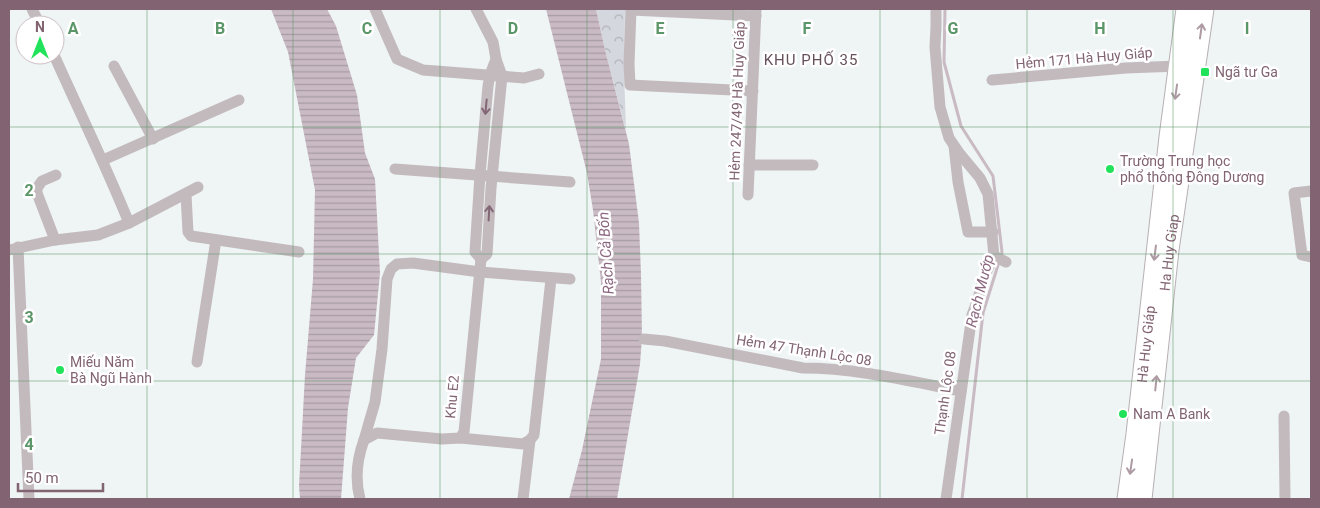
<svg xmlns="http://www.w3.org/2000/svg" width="1320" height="508" viewBox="0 0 1320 508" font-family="Roboto,sans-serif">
<defs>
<pattern id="park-crowns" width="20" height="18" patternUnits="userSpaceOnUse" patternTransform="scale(1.25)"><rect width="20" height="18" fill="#d4d7de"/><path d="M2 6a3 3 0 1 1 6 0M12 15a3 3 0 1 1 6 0" fill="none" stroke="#b1b2b8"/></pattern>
<pattern id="water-rules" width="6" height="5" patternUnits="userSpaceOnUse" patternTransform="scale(1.25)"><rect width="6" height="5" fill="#c9bac4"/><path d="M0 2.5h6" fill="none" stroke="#a99ba4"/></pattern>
</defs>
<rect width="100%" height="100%" fill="#eff4f4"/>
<polygon fill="url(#park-crowns)" points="596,9 625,9 624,70 626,131 605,50"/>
<g fill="url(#water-rules)">
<polygon points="271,9 327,9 336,26 357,95 365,153 375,179 380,273 374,335 356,358 348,408 341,499 300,499 299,486 305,375 313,279 315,190 288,52"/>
<polygon points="546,9 596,9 605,50 629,144 639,223 641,274 642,338 640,364 617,499 569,499 582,450 601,359 601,282 593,210 587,173"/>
</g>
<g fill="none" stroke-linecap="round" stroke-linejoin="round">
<g stroke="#c9bac4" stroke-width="3">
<polyline points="945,9 944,62 961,126 993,176 1002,252 1001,256"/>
<polyline points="962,499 983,313 999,262"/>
</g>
<defs>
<g id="primary">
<path id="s1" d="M1127,499L1136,434L1169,137L1186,9"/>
<path id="s2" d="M1142,499L1169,250L1204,9"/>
</g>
</defs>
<use href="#primary" stroke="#b8b0b4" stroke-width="21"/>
<g stroke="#c3babe" stroke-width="11">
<polyline points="32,9 40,25"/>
<polyline points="375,9 397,59 423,70 524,78 539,74"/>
<polyline points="476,9 493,42 496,59 502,76 491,188 487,254 481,259"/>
<polyline points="631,9 629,64 630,85 753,91"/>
<polyline points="936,9 936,27 935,47 940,107 949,138 960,154 980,178 988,194 994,256 982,282 978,299 972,315 946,499"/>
<polyline points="631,10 756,16"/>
<path d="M54,55C79,111 106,166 129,223"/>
<polyline points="114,66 153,139"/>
<polyline points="992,80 1126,68 1179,66"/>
<polyline points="954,146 958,182 968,232 993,232"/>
<polyline points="103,160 239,100"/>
<polyline points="749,165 813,165"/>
<polyline points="395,169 570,182"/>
<polyline points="1311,191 1294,193 1302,255 1311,257"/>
<polyline points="186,195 188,232 191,236 299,252"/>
<polyline points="748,195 756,9"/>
<polyline points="55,240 37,193 37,188 42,181 56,175"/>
<polyline points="18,247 29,499"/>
<polyline points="9,250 55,240 98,235 129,223 198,187"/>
<polyline points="994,256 1006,262"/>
<polyline points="481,259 475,252 480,175 488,86 490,75 496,59"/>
<path d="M644,339L665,341L803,368C856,368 909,381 961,391"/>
<polyline points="197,362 216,240"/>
<polyline points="1284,416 1285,499"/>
<polyline points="460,438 523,444 530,440 534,435 551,279"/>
<polyline points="364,440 375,402 382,349 387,279 391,269 397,264 413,263 480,272 570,279"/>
<path d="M360,499C355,480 357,459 364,440L377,433L442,439L460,438L464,432L481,259"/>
<polyline points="523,499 530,440"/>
</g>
<use href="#primary" stroke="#fff" stroke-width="19"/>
</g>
<defs><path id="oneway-shaft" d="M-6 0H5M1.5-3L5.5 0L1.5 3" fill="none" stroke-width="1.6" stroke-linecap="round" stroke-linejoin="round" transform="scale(1.25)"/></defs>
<g stroke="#ad9aa3">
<use href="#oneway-shaft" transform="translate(1201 31) rotate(-82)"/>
<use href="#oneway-shaft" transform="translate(1176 92) rotate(98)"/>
<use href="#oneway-shaft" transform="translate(1155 253) rotate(97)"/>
<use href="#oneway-shaft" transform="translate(1156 383) rotate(-84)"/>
<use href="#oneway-shaft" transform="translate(1131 467) rotate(98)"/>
</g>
<g stroke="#846775">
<use href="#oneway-shaft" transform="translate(486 107) rotate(95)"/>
<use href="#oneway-shaft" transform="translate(489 213) rotate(-87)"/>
</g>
<path fill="none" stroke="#5b9668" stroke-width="1" stroke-opacity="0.55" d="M147,9V499M293,9V499M440,9V499M587,9V499M733,9V499M880,9V499M1027,9V499M1173,9V499M9,127H1311M9,254H1311M9,381H1311"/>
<g fill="#21e25b" stroke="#fff" stroke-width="2">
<rect x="1200" y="67" width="10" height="10" rx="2.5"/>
<circle cx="1110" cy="169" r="5"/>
<circle cx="60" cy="370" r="5"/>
<circle cx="1123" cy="414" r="5"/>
</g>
<g text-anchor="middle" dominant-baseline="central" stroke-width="5" stroke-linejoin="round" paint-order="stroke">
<g font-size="14" fill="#816371" stroke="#fff">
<text transform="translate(1084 58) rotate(-5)">Hẻm 171 Hà Huy Giáp</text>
<text transform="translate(737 101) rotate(-88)">Hẻm 247/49 Hà Huy Giáp</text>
<text stroke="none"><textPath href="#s2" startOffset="248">Ha Huy Giap</textPath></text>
<text stroke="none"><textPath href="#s1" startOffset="156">Hà Huy Giáp</textPath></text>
<text transform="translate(804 350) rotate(9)">Hẻm 47 Thạnh Lộc 08</text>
<text transform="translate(945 393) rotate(-82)">Thạnh Lộc 08</text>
<text transform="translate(452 397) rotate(-85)">Khu E2</text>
</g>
<g font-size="14" fill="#816371" stroke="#fff" text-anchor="start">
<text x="1215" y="72">Ngã tư Ga</text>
<text x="1120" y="161">Trường Trung học<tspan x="1120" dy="16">phổ thông Đông Dương</tspan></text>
<text x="70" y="362">Miếu Năm<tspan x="70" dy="16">Bà Ngũ Hành</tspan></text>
<text x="1133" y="414">Nam A Bank</text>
</g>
<g font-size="15" letter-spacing="1" fill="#66515b" stroke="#fff">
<text x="811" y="60">KHU PHỐ 35</text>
</g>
<g font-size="15" font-style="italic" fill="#8c6880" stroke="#fff">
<text transform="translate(606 253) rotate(-94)">Rạch Cả Bốn</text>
<text transform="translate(980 291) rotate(-76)">Rạch Mướp</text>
</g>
</g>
<g font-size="16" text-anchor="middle" font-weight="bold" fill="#5b9668" stroke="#fff" stroke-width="5" stroke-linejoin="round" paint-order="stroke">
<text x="73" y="34">A</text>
<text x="220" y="34">B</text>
<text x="367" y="34">C</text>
<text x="513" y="34">D</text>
<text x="660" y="34">E</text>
<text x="807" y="34">F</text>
<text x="953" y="34">G</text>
<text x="1100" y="34">H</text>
<text x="1247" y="34">I</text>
<text x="29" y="196">2</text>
<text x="29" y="323">3</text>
<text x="29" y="450">4</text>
</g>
<rect width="1320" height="508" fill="none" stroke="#816371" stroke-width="20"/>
<g transform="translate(40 40)"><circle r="24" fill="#ffffff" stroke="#cdc1c6"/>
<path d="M0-4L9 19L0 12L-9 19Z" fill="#21e25b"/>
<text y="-8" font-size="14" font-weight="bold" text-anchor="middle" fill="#816371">N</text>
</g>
<path d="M18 483v8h85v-8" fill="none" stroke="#816371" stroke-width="2.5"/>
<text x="25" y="483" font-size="15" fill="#816371" stroke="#ffffff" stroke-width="4" paint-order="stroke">50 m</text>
</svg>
